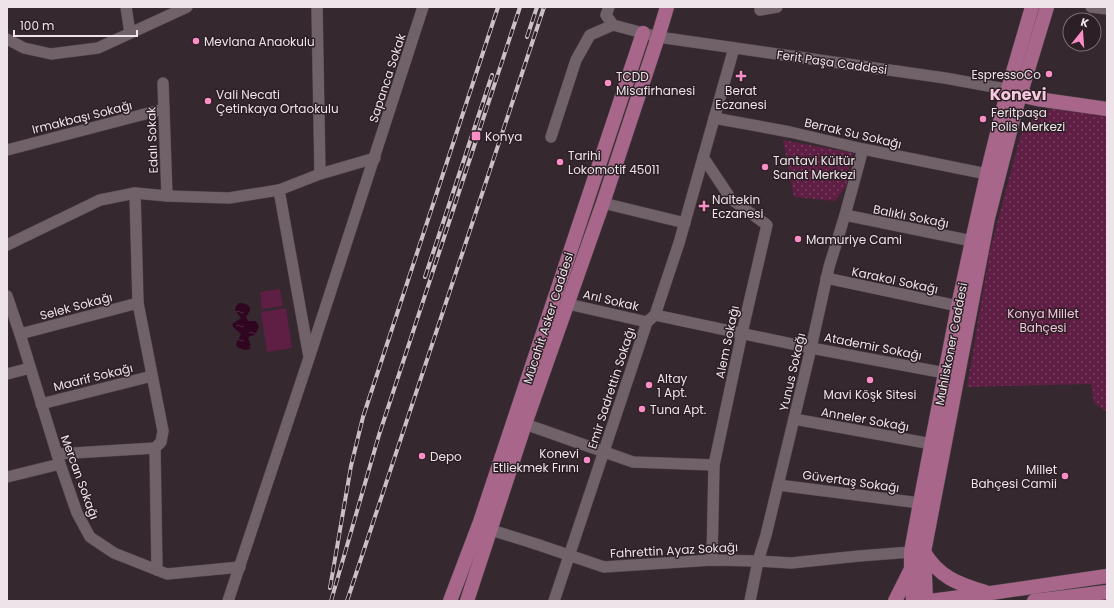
<svg xmlns="http://www.w3.org/2000/svg" width="1114" height="608" viewBox="0 0 1114 608" font-family="Poppins,sans-serif">
<defs>
<pattern id="grass-dots" width="8" height="8" patternUnits="userSpaceOnUse"><rect width="8" height="8" fill="#5f1e44"/><path d="M2 2h.1M6 6h.1" fill="none" stroke="#763f5f" stroke-width="1.8" stroke-linecap="round"/></pattern>
<pattern id="water-ripples" width="26" height="14" patternUnits="userSpaceOnUse"><rect width="26" height="14" fill="#2f051f"/><path d="M2 4q2-2 4 0t4 0M15 11q2-2 4 0t4 0" fill="none" stroke="#4d2940"/></pattern>
</defs>
<rect width="100%" height="100%" fill="#36282f"/>
<g fill="url(#grass-dots)">
<path d="M1061,106L1107,114V412L1094,403L1091,384L967,387L990,250L1020,137C1031,117 1038,111 1061,106Z"/>
<polygon points="783,140 853,153 846,186 835,201 794,197"/>
</g>
<g fill="#5f1e44">
<polygon points="280,289 283,306 262,309 260,292"/>
<polygon points="286,308 292,348 267,352 261,312"/>
</g>
<path fill="url(#water-ripples)" d="M239,303C244,303 253,305 249,312C248,314 247,315 246,317L248,321H255L258,324L259,327L255,335L250,336L248,338L251,346L250,349L245,350L237,347L236,344L241,334L233,327L232,324L241,318L235,310L236,306Z"/>
<g fill="none" stroke-linecap="round" stroke-linejoin="round">
<defs>
<g id="minor">
<polyline points="126,7 130,33"/>
<polyline points="317,7 320,174"/>
<polyline points="609,7 606,15 613,25 658,37 945,78 1016,91"/>
<polyline points="761,7 760,10 777,7"/>
<polyline points="1091,7 1107,9"/>
<polyline points="7,39 24,48 51,54 98,48 187,7"/>
<polyline points="163,83 167,196"/>
<polyline points="714,118 790,132 863,149 987,174"/>
<polyline points="551,137 576,60 590,35 613,25"/>
<polyline points="7,150 164,109"/>
<polyline points="703,157 731,199 767,225 742,333 714,465 712,560"/>
<polyline points="279,190 309,357"/>
<polyline points="603,203 685,223"/>
<polyline points="845,215 972,241"/>
<polyline points="7,245 100,200 135,193 167,196 229,198 279,190 320,174 375,158"/>
<polyline points="826,278 958,306"/>
<polyline points="7,296 20,334 60,464 77,513 90,537 114,553 167,574 240,567"/>
<polyline points="568,304 647,322"/>
<polyline points="655,315 811,348 945,373"/>
<polyline points="20,334 138,303"/>
<polyline points="7,374 30,368"/>
<polyline points="41,404 152,376"/>
<polyline points="794,419 932,444"/>
<polyline points="525,424 633,462 714,465"/>
<polyline points="155,448 157,570"/>
<polyline points="57,454 155,448 161,442 163,431 138,303 135,193"/>
<polyline points="7,477 60,464"/>
<polyline points="778,485 920,503"/>
<polyline points="491,530 533,543 604,567 712,560 758,561 791,563 859,556 911,552"/>
<polyline points="228,601 309,358 423,7"/>
<polyline points="554,601 647,322 655,315 679,243 734,48"/>
<polyline points="750,601 758,561 766,535 811,348 829,267 845,215 863,149"/>
</g>
<g id="major">
<polyline points="1022,92 1028,97 1037,99 1107,109"/>
<path d="M924,552C939,577 958,584 985,592"/>
<polyline points="450,601 480,522 643,33"/>
<polyline points="467,601 525,424 603,203 658,37 667,7"/>
<polyline points="895,601 910,571"/>
<polyline points="913,601 911,569 911,552 920,503 958,306 972,241 987,174 1008,89 1032,7"/>
<polyline points="926,601 924,552 988,218 1015,112 1047,7"/>
<polyline points="930,601 991,593 1107,576"/>
<polyline points="1034,601 1107,592"/>
</g>
</defs>
<use href="#minor" stroke="#53484d" stroke-width="12"/>
<use href="#major" stroke="#53484d" stroke-width="15"/>
<use href="#minor" stroke="#716169" stroke-width="11"/>
<use href="#major" stroke="#a8668a" stroke-width="14"/>
<defs>
<g id="rail">
<polyline points="527,37 537,7"/>
<polyline points="425,277 492,75"/>
<polyline points="330,588 351,466 363,417 498,7"/>
<polyline points="331,601 379,435 520,7"/>
<polyline points="347,601 544,7"/>
</g>
</defs>
<use href="#rail" stroke="#cac0c5" stroke-width="4"/>
<use href="#rail" stroke="#2c1f25" stroke-width="2.5" stroke-dasharray="8" stroke-linecap="butt"/>
</g>
<g fill="#fa8fc8" stroke="#2c1f25" stroke-width="1.5">
<circle cx="196" cy="41" r="4"/>
<circle cx="1049" cy="74" r="4"/>
<path d="M739 70h4v4h4v4h-4v4h-4v-4h-4v-4h4z"/>
<circle cx="608" cy="83" r="4"/>
<circle cx="208" cy="101" r="4"/>
<circle cx="983" cy="119" r="4"/>
<rect x="471" y="131" width="10" height="10" rx="2"/>
<circle cx="560" cy="162" r="4"/>
<circle cx="765" cy="167" r="4"/>
<path d="M702 200h4v4h4v4h-4v4h-4v-4h-4v-4h4z"/>
<circle cx="798" cy="239" r="4"/>
<circle cx="870" cy="380" r="4"/>
<circle cx="649" cy="385" r="4"/>
<circle cx="642" cy="409" r="4"/>
<circle cx="422" cy="456" r="4"/>
<circle cx="587" cy="460" r="4"/>
<circle cx="1065" cy="476" r="4"/>
</g>
<g text-anchor="middle" dominant-baseline="central" stroke-width="3" stroke-linejoin="round" paint-order="stroke">
<g font-size="12" fill="#ede3e8" stroke="#2c1f25" text-anchor="start">
<text x="204" y="41">Mevlana Anaokulu</text>
<text x="1041" y="74" text-anchor="end">EspressoCo</text>
<text x="616" y="76">TCDD<tspan x="616" dy="14">Misafirhanesi</tspan></text>
<text x="741" y="90" text-anchor="middle">Berat<tspan x="741" dy="14">Eczanesi</tspan></text>
<text x="216" y="94">Vali Necati<tspan x="216" dy="14">Çetinkaya Ortaokulu</tspan></text>
<text x="991" y="112">Feritpaşa<tspan x="991" dy="14">Polis Merkezi</tspan></text>
<text x="485" y="136">Konya</text>
<text x="568" y="155">Tarihi<tspan x="568" dy="14">Lokomotif 45011</tspan></text>
<text x="773" y="160">Tantavi Kültür<tspan x="773" dy="14">Sanat Merkezi</tspan></text>
<text x="712" y="199">Naltekin<tspan x="712" dy="14">Eczanesi</tspan></text>
<text x="806" y="239">Mamuriye Cami</text>
<text x="657" y="378">Altay<tspan x="657" dy="14">1 Apt.</tspan></text>
<text x="870" y="394" text-anchor="middle">Mavi Köşk Sitesi</text>
<text x="650" y="409">Tuna Apt.</text>
<text x="579" y="453" text-anchor="end">Konevi<tspan x="579" dy="14">Etliekmek Fırını</tspan></text>
<text x="430" y="456">Depo</text>
<text x="1057" y="469" text-anchor="end">Millet<tspan x="1057" dy="14">Bahçesi Camii</tspan></text>
</g>
<g font-size="12" fill="#ede3e8" stroke="#2c1f25">
<text transform="translate(832 62) rotate(8)">Ferit Paşa Caddesi</text>
<text transform="translate(387 78) rotate(-72)">Sapanca Sokak</text>
<text transform="translate(82 117) rotate(-14)">Irmakbaşı Sokağı</text>
<text transform="translate(853 133) rotate(13)">Berrak Su Sokağı</text>
<text transform="translate(152 140) rotate(-92)">Edalı Sokak</text>
<text transform="translate(911 216) rotate(11)">Balıklı Sokağı</text>
<text transform="translate(895 280) rotate(12)">Karakol Sokağı</text>
<text transform="translate(611 300) rotate(13)">Arıl Sokak</text>
<text transform="translate(76 306) rotate(-15)">Selek Sokağı</text>
<text transform="translate(548 318) rotate(-72)">Mücahit Asker Caddesi</text>
<text transform="translate(727 342) rotate(-78)">Alem Sokağı</text>
<text transform="translate(951 344) rotate(-79)">Muhliskoner Caddesi</text>
<text transform="translate(873 346) rotate(11)">Atademir Sokağı</text>
<text transform="translate(792 372) rotate(-77)">Yunus Sokağı</text>
<text transform="translate(93 377) rotate(-14)">Maarif Sokağı</text>
<text transform="translate(611 388) rotate(-72)">Emir Sadrettin Sokağı</text>
<text transform="translate(865 419) rotate(10)">Anneler Sokağı</text>
<text transform="translate(80 477) rotate(70)">Mercan Sokağı</text>
<text transform="translate(851 481) rotate(8)">Güvertaş Sokağı</text>
<text transform="translate(674 550) rotate(-3)">Fahrettin Ayaz Sokağı</text>
</g>
<g font-size="12" fill="#f2c2d9" stroke="#2c1f25">
<text x="1043" y="313">Konya Millet<tspan x="1043" dy="14">Bahçesi</tspan></text>
</g>
<g font-size="16" font-weight="bold" fill="#f8cae0" stroke="#2c1f25">
<text x="1018" y="94">Konevi</text>
</g>
</g>
<rect width="1114" height="608" fill="none" stroke="#ede3e8" stroke-width="16"/>
<g transform="translate(1082 32) rotate(17)"><circle r="19" fill="#2c1f25" stroke="#796d73"/>
<path d="M0-3L7 15L0 10L-7 15Z" fill="#fa8fc8"/>
<text y="-6" font-size="11" font-weight="bold" text-anchor="middle" fill="#ede3e8">K</text>
</g>
<path d="M14 30v6h123v-6" fill="none" stroke="#ede3e8" stroke-width="2"/>
<text x="20" y="30" font-size="12" fill="#ede3e8" stroke="#2c1f25" stroke-width="3" paint-order="stroke">100 m</text>
</svg>
